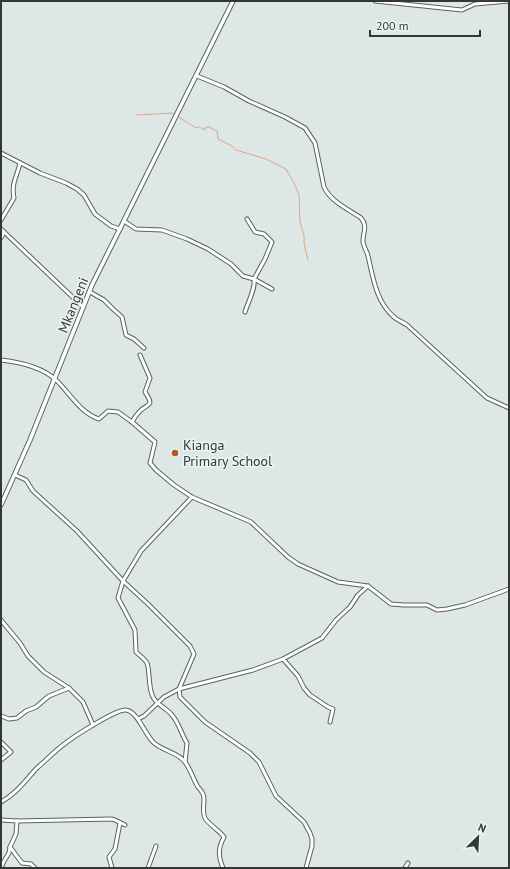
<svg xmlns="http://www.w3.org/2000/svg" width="510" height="869" viewBox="0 0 510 869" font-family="'PT Sans',sans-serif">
<rect width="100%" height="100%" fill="#dde7e6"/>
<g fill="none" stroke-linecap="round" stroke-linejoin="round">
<polyline stroke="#e4a284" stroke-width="1" points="137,115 172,113 196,128 199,127 205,130 206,127 209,127 217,131 218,139 232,146 236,150 266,159 286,169 294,183 299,195 300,222 304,235 304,243 308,260"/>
<defs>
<g id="minor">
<polyline points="375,1 462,10 475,4 509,1"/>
<path d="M197,76L224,87L249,101L285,117L305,128L315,143L324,187C331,202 348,209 361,218C368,226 363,232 363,241C363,246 367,251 368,256C373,277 376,302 394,317C397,320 403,322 407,325L487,398L509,408"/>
<polyline points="1,153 40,173 66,183 77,189 84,195 95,214 111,226 120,229"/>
<path d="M1,220L14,198C11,183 17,177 20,163"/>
<polyline points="124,221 136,229 162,230 187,239 208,249 231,264 243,276 254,279 272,289"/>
<polyline points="1,229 83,307"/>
<polyline points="1,238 4,232"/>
<polyline points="90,292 104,300 113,309 122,317 126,335 134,339 144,348"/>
<path d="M245,312C248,302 256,288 254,279L265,259L272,242L264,234L255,232L247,219"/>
<path d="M1,360C19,362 42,367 56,380C70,393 80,413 99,419L108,411L118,412L132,422L155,442L150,463L156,470L174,485L192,497L251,522L288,557L298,564L338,582L368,586L391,604L404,605H427L437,610L447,609L465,605L509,589"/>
<path d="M132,422C134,418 137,414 140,411C148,403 155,407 145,392L150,378L140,355"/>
<polyline points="15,475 26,480 33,491 77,531 123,581 148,604 190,646 194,654 179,689 180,697 205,722 250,753 259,762 276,796 304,822 310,833 312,839 312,846 306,868"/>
<polyline points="1,620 20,643 28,656 44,672 69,688 83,702 93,725"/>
<polyline points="283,659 322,638 336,620 350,607 358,595 368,586"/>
<polyline points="1,716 9,719 17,718 26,711 36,707 49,696 69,688"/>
<polyline points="138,719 144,716 164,697 179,689 253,670 283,659 298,676 304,688 310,695 328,707 333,709 330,722"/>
<polyline points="1,742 11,752 1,760"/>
<path d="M185,762L187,743C181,734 179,722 171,714C166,708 156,704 153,697C148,688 150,670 147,663C145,659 139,655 136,652L135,630L118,598L123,581L141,551L192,497"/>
<path d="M1,802C16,794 25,781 36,769C45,761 54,752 63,745C73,737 116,709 126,710C137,711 145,734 153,742C162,751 178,752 185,762C191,770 193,779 198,787C200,789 202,792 203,794C206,800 201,810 205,818C208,824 219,830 224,837C218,848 218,856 223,868"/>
<polyline points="1,820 17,821 16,834 10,847 9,853 4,861 1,868"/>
<polyline points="17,821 111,819 115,820 125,825"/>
<polyline points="10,847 22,863 31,864 35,868"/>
<polyline points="112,868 109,857 115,849 120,823"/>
<polyline points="148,868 156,846"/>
<polyline points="405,868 408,863"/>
</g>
<polyline id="tertiary" points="1,505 30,440 92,285 233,1"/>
</defs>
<use href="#minor" stroke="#5a6261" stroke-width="5"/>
<use href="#tertiary" stroke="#5a6261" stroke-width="5.5"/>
<use href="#minor" stroke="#fff" stroke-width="3"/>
<use href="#tertiary" stroke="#fff" stroke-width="3.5"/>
</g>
<circle fill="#ba5620" stroke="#ebf4f3" stroke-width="1.5" cx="175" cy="453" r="4"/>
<g text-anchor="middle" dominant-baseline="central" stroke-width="3" stroke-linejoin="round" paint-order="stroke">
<g font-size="14" fill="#333736" stroke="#ebf4f3">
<text transform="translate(73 305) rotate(-68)">Mkangeni</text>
</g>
<g font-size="14" fill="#333736" stroke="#ebf4f3" text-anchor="start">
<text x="183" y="445">Kianga<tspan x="183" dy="16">Primary School</tspan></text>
</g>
</g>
<rect width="510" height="869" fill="none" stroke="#333736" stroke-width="4"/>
<g transform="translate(478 837) rotate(24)" stroke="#ebf4f3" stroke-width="3" paint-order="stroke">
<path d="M0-3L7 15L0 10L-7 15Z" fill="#333736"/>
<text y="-6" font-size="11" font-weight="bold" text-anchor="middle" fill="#333736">N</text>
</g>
<path d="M370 30v6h110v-6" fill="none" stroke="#333736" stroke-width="2"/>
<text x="376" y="30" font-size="12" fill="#333736" stroke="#ebf4f3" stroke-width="3" paint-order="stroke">200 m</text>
</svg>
